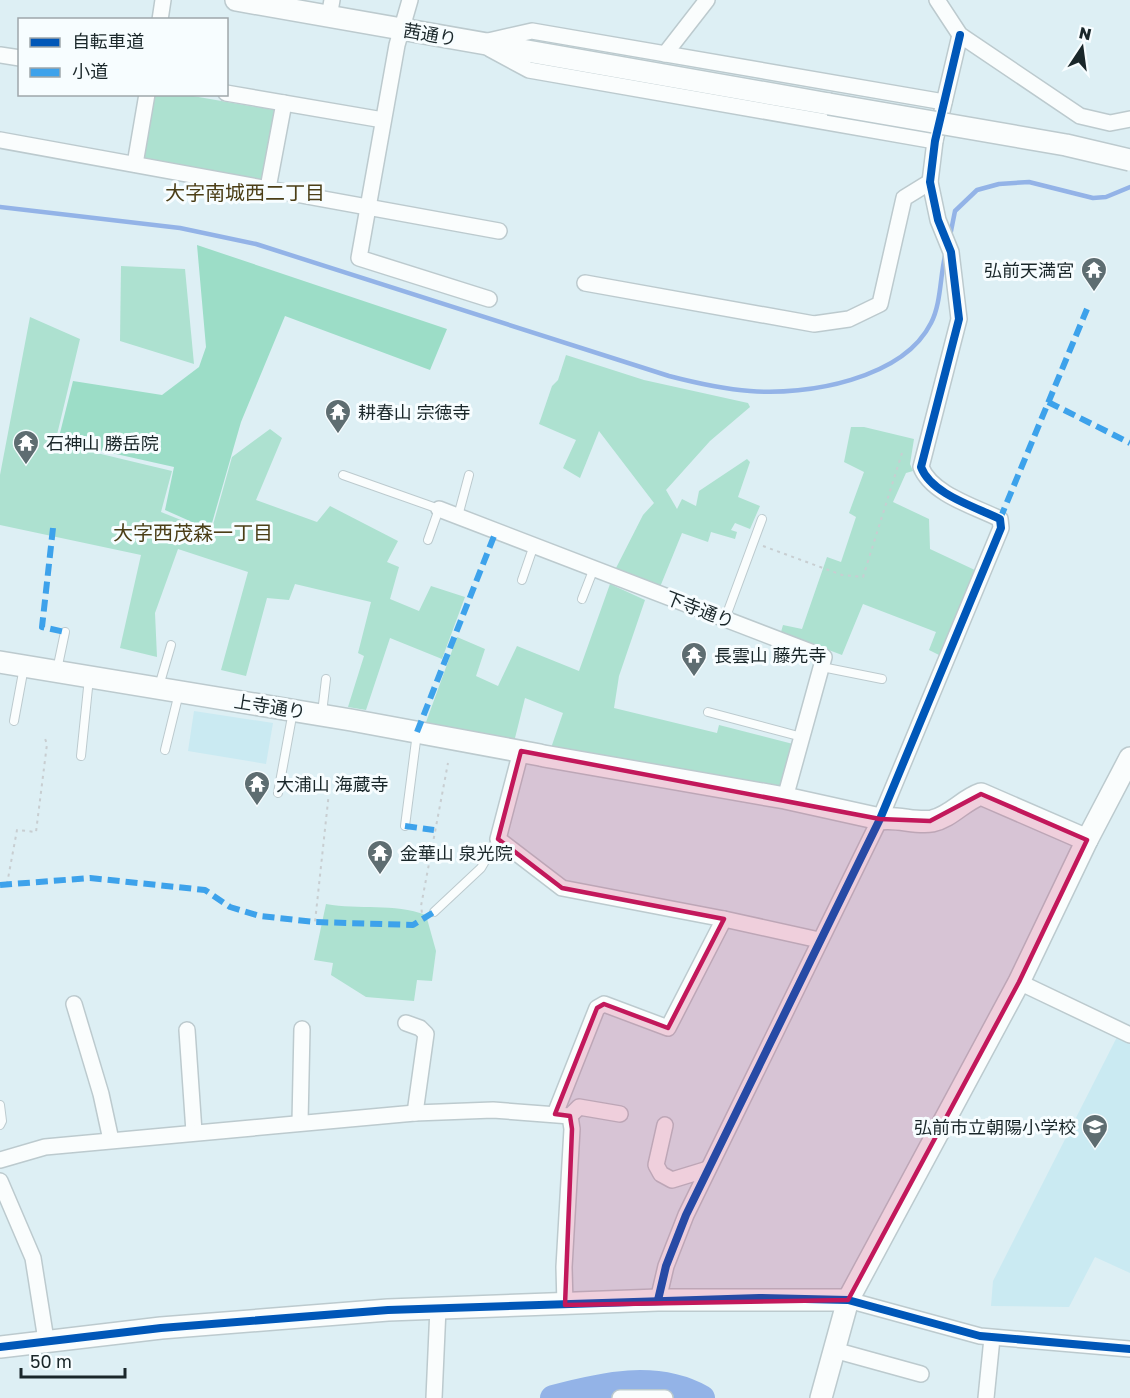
<svg xmlns="http://www.w3.org/2000/svg" width="1130" height="1398" viewBox="0 0 1130 1398" font-family="'Golos Text','Noto Sans JP',sans-serif">
<rect width="100%" height="100%" fill="#ddeff4"/>
<g fill="#caeaf2">
<polygon points="194,711 273,723 266,764 188,751"/>
<polygon points="1117,1037 1130,1043 1130,1273 1095,1257 1069,1307 991,1306 993,1281"/>
</g>
<g fill="#ade1d0">
<polygon points="154,95 187,95 274,110 279,114 262,182 145,161 142,155"/>
<polygon points="121,266 185,269 194,364 120,341"/>
<polygon points="30,317 80,339 55,443 172,471 161,512 211,532 232,457 270,429 282,438 256,500 317,522 330,506 398,541 387,562 399,567 390,599 419,611 431,586 465,597 442,659 390,638 366,710 348,707 364,656 358,653 371,602 295,584 289,600 267,598 246,676 221,670 248,572 178,549 155,613 157,657 120,648 141,555 0,525 0,475"/>
<polygon points="566,355 644,380 748,403 750,407 710,441 666,490 677,509 682,499 696,506 699,491 747,459 750,462 738,497 760,506 750,529 735,523 731,530 737,532 735,539 711,532 708,542 682,533 660,587 615,570 643,515 654,503 599,431 580,478 563,468 576,440 539,424 552,386 558,380"/>
<polygon points="851,427 864,427 914,439 910,464 913,471 906,473 893,502 929,519 930,549 977,571 941,656 929,650 936,632 863,604 842,655 781,632 783,625 802,629 827,557 841,562 856,517 849,513 864,472 844,462"/>
<polygon points="610,584 645,600 619,676 614,708 717,733 719,725 793,744 779,789 551,748 563,713 525,698 514,742 425,725 457,637 485,649 476,676 498,686 517,646 579,671"/>
<path d="M326,904C359,910 394,903 426,915L436,951L432,981L417,980L414,1001L366,997L331,975L333,963L314,960Z"/>
</g>
<polygon fill="#9cddc7" points="197,245 447,329 430,370 285,316 241,422 210,530 165,510 174,467 58,441 73,381 162,395 199,367 206,347"/>
<g fill="none" stroke-linecap="round" stroke-linejoin="round">
<g stroke="#93b3e7" stroke-width="4.5">
<path d="M0,207L180,228L256,244L669,376C696,383 722,389 750,391C806,396 903,379 931,323C941,304 940,277 945,256"/>
<polyline points="950,236 955,211 977,190 999,184 1029,182 1093,198 1106,197 1130,187"/>
</g>
<path stroke="#93b3e7" stroke-width="26" d="M553,1398C602,1385 656,1372 702,1398"/>
<defs>
<g id="lane">
<polyline points="343,475 439,509 428,540"/>
<polyline points="458,516 469,475"/>
<polyline points="522,580 534,545"/>
<polyline points="582,599 594,568"/>
<polyline points="725,619 762,519"/>
<polyline points="822,667 882,679"/>
<polyline points="57,670 65,632"/>
<polyline points="159,686 171,645"/>
<polyline points="708,712 802,737"/>
<polyline points="322,713 326,679"/>
<polyline points="14,721 24,667"/>
<polyline points="165,750 179,693"/>
<polyline points="81,756 89,678"/>
<polyline points="278,793 293,711"/>
<polyline points="405,826 417,733"/>
<polyline points="434,912 481,868 498,839"/>
<polyline points="0,1105 2,1121 0,1125"/>
</g>
<g id="street">
<polyline points="410,0 397,45 359,258 489,299"/>
<polyline points="937,0 960,35 1080,116 1110,123 1130,119"/>
<polyline points="329,17 332,0"/>
<polyline points="160,20 163,0"/>
<polyline points="488,41 532,31 944,102"/>
<polyline points="490,49 529,70 935,141"/>
<polyline points="665,54 707,0"/>
<polyline points="0,55 20,58"/>
<polyline points="226,93 383,120"/>
<polyline points="0,140 499,231"/>
<polyline points="135,164 147,94"/>
<polyline points="268,188 284,103"/>
<polyline points="585,283 814,324 849,319 880,304 904,198 930,182"/>
<polyline points="439,509 824,657 785,798"/>
<polyline points="521,751 498,839 562,888 724,919 668,1028 604,1004 597,1008 555,1114"/>
<polyline points="724,919 819,940"/>
<polyline points="1019,982 1130,1035"/>
<polyline points="74,1004 101,1094 111,1140"/>
<polyline points="406,1023 420,1028 426,1034 415,1113"/>
<polyline points="187,1030 194,1132"/>
<polyline points="300,1122 302,1029"/>
<polyline points="665,1125 656,1165 661,1174 672,1180 708,1169"/>
<polyline points="0,1160 45,1147 415,1113 493,1110 570,1116 579,1107 620,1114"/>
<polyline points="0,1181 33,1258 46,1340"/>
<path d="M658,1300L666,1266L686,1215L880,819L1001,528L1000,519C976,507 931,494 921,467L959,319L951,252L938,220L930,182L935,141L960,35"/>
<polyline points="848,1300 980,1336 1130,1349"/>
<polyline points="565,1305 564,1267 572,1129 570,1116"/>
<polyline points="834,1350 921,1374"/>
<polyline points="434,1398 438,1308"/>
<polyline points="620,1398 665,1398"/>
<polyline points="986,1398 992,1338"/>
</g>
<g id="secondary">
<polyline points="236,0 829,104"/>
<polyline points="0,662 351,720 540,755"/>
<path d="M544,756L785,798L880,819C897,816 916,824 932,821C951,817 963,800 981,794L1087,840"/>
<polyline points="0,1347 161,1328 388,1310 658,1300 848,1300"/>
<polyline points="821,1398 848,1300 1019,982 1087,840 1130,758"/>
</g>
</defs>
<use href="#lane" stroke="#bccace" stroke-width="10"/>
<use href="#street" stroke="#bccace" stroke-width="18"/>
<use href="#secondary" stroke="#bccace" stroke-width="24"/>
<g stroke="#c8ced1" stroke-width="2" stroke-dasharray="3 4.5" stroke-linecap="butt">
<polyline points="763,546 842,575 863,577 902,453"/>
<polyline points="292,784 329,792 315,922"/>
<polyline points="7,884 17,830 36,832 47,744 44,736"/>
<polyline points="423,920 421,906 448,763"/>
</g>
<use href="#lane" stroke="#fafdfd" stroke-width="8"/>
<use href="#street" stroke="#fafdfd" stroke-width="15"/>
<use href="#secondary" stroke="#fafdfd" stroke-width="21"/>
<defs>
<polyline id="secondary-bridge" points="829,104 1066,145 1130,160"/>
</defs>
<use href="#secondary-bridge" stroke="#bccace" stroke-width="24" stroke-linecap="butt"/>
<use href="#secondary-bridge" stroke="#fafdfd" stroke-width="21"/>
<g stroke="#3da2eb" stroke-width="6" stroke-dasharray="12 6" stroke-linecap="butt">
<polyline points="1048,402 1130,443"/>
<polyline points="1000,519 1087,309"/>
<polyline points="53,528 42,627 65,632"/>
<polyline points="417,732 496,531"/>
<polyline points="405,826 434,830"/>
<polyline points="0,885 90,878 205,890 230,907 260,916 315,922 413,925 434,912"/>
</g>
<defs>
<g id="cycleway">
<path d="M658,1300L666,1266L686,1215L880,819L1001,528L1000,519C976,507 931,494 921,467L959,319L951,252L938,220L930,182L935,141L960,35"/>
<polyline points="0,1347 161,1328 388,1310 759,1298 848,1300 980,1336 1130,1349"/>
</g>
</defs>
<use href="#cycleway" stroke="#f7fdff" stroke-width="11"/>
<use href="#cycleway" stroke="#0057b8" stroke-width="8"/>
</g>
<path fill="#c2185b" fill-opacity="0.2" stroke="#c2185b" stroke-width="4.5" stroke-linejoin="round" d="M521,751L880,819L930,821L981,794L1087,840L1019,982L848,1300L565,1305L572,1129L570,1116L555,1114L597,1008L604,1004L668,1028L724,919L562,888L498,839Z"/>
<defs>
<symbol id="temple-pin" viewBox="-11 -11 22 30"><path d="M0 17L-7.5 6A9.5 9.5 0 1 1 7.5 6Z" fill="#5e6d71" stroke="#f7fdff"/><path d="M0-6L5-2H3V0L6.5 2.5H4V6H1.5V3h-3V6H-4V2.5H-6.5L-3 0V-2H-5Z" fill="#fff"/></symbol>
<symbol id="school-pin" viewBox="-11 -11 22 30"><path d="M0 17L-7.5 6A9.5 9.5 0 1 1 7.5 6Z" fill="#5e6d71" stroke="#f7fdff"/><path d="M0-5L7-2L0 1L-7-2ZM-4 1L0 2.5L4 1V4Q0 6-4 4Z" fill="#fff"/></symbol>
</defs>
<g fill-rule="evenodd">
<use href="#temple-pin" x="1079" y="255" width="30" height="40"/>
<use href="#temple-pin" x="323" y="397" width="30" height="40"/>
<use href="#temple-pin" x="11" y="428" width="30" height="40"/>
<use href="#temple-pin" x="679" y="640" width="30" height="40"/>
<use href="#temple-pin" x="242" y="769" width="30" height="40"/>
<use href="#temple-pin" x="365" y="838" width="30" height="40"/>
<use href="#school-pin" x="1080" y="1112" width="30" height="40"/>
</g>
<g text-anchor="middle" dominant-baseline="central" stroke-width="6" stroke-linejoin="round" paint-order="stroke">
<g font-size="18" fill="#1a272a" stroke="#f7fdff">
<text transform="translate(430 34) rotate(10)">茜通り</text>
<text transform="translate(700 609) rotate(21)">下寺通り</text>
<text transform="translate(270 706) rotate(9)">上寺通り</text>
</g>
<g font-size="18" fill="#1a272a" stroke="#f7fdff" text-anchor="start">
<text x="1074" y="270" text-anchor="end">弘前天満宮</text>
<text x="358" y="412">耕春山 宗徳寺</text>
<text x="46" y="443">石神山 勝岳院</text>
<text x="714" y="655">長雲山 藤先寺</text>
<text x="276" y="784">大浦山 海蔵寺</text>
<text x="400" y="853">金華山 泉光院</text>
<text x="1076" y="1127" text-anchor="end">弘前市立朝陽小学校</text>
</g>
<g font-size="20" fill="#4b3e16" stroke="#f7fdff">
<text x="245" y="192">大字南城西二丁目</text>
<text x="193" y="532">大字西茂森一丁目</text>
</g>
</g>
<rect x="18" y="18" width="210" height="78" fill="#f7fdff" stroke="#9fa7aa" stroke-width="1.5"/>
<rect x="30" y="38" width="30" height="9" fill="#0057b8" stroke="#9fa7aa" stroke-width="1.5"/>
<text x="72" y="48" font-size="18" fill="#1a272a">自転車道</text>
<rect x="30" y="68" width="30" height="9" fill="#3da2eb" stroke="#9fa7aa" stroke-width="1.5"/>
<text x="72" y="78" font-size="18" fill="#1a272a">小道</text>
<g transform="translate(1082 48) rotate(13)" stroke="#f7fdff" stroke-width="4.5" paint-order="stroke">
<path d="M0-4.5L10 22L0 15L-10 22Z" fill="#1a272a"/>
<text y="-9" font-size="16" font-weight="bold" text-anchor="middle" fill="#1a272a">N</text>
</g>
<path d="M21 1368v9h104v-9" fill="none" stroke="#1a272a" stroke-width="3"/>
<text x="30" y="1368" font-size="18" fill="#1a272a" stroke="#f7fdff" stroke-width="4.5" paint-order="stroke">50 m</text>
</svg>
